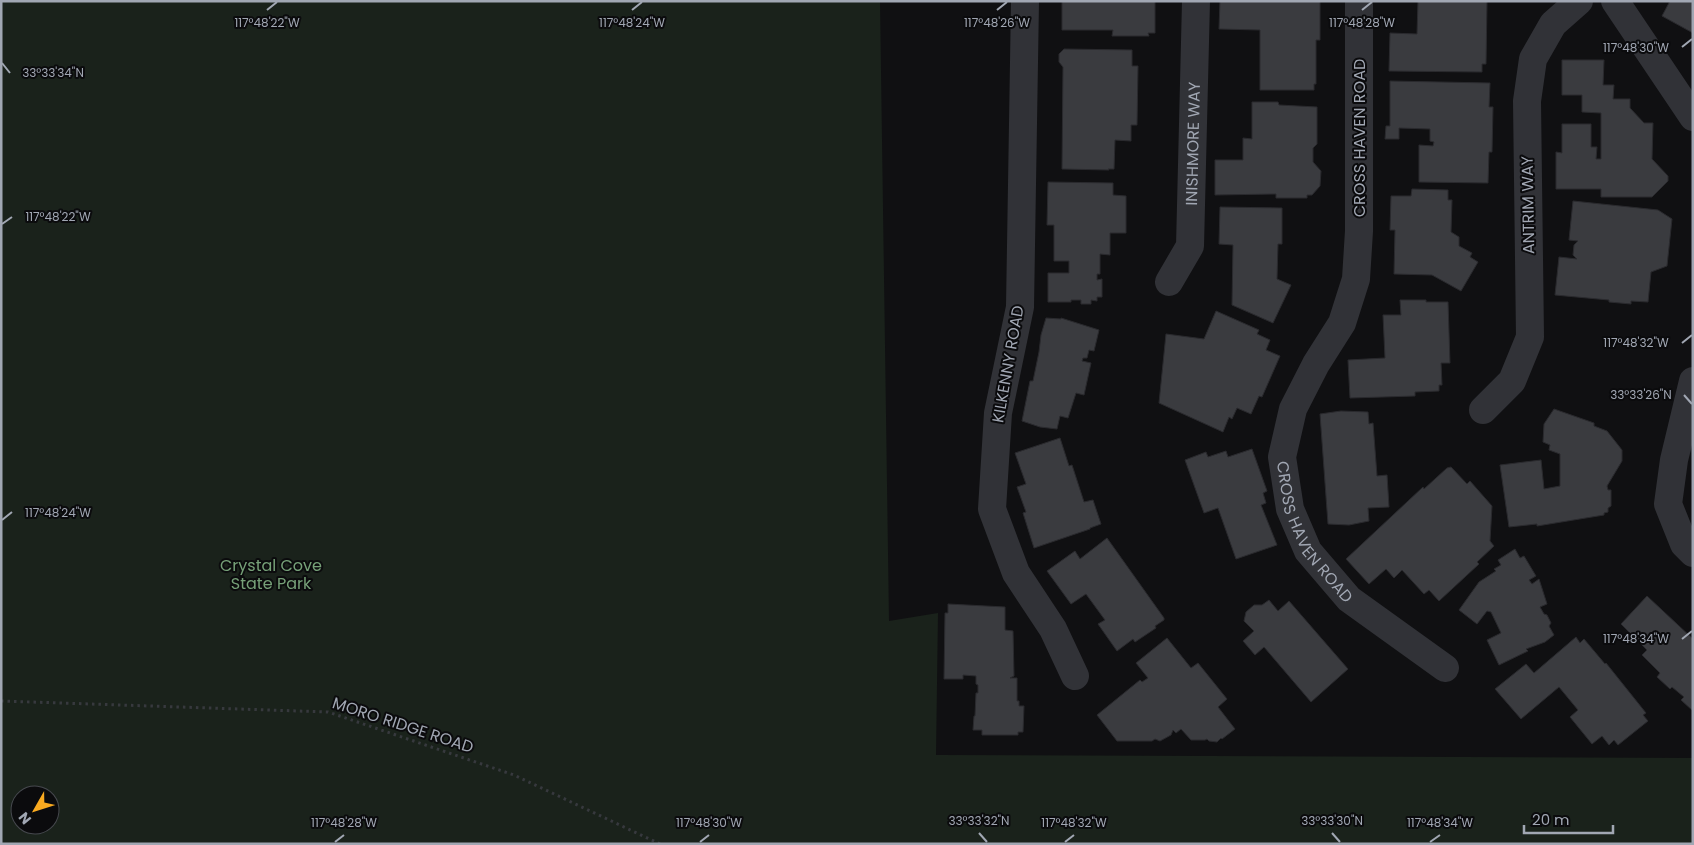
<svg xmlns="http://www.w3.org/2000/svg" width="1694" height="845" viewBox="0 0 1694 845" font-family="Poppins,sans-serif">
<rect width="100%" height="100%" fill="#101012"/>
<path fill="#1a221b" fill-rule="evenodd" d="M1,1H880L889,621L938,613L936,755L1693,758V844H1ZM20,795H50V825H20Z"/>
<g fill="#3a3b3f" stroke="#2a2a2e">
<polygon points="1062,1 1155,1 1155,33 1148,33 1149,36 1112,36 1113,30 1062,30"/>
<polygon points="1220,1 1320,1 1320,40 1316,40 1316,84 1314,84 1314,90 1260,90 1260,30 1219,29"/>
<polygon points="1418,1 1487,1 1486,64 1482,64 1482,72 1389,71 1390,33 1417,34"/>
<polygon points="1670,1 1693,1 1693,33 1662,16"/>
<polygon points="1064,49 1132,50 1132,66 1138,66 1137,125 1131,125 1131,141 1115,140 1114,169 1108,169 1109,170 1062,169 1063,67 1059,62 1059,54"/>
<polygon points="1562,60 1604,60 1603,85 1614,85 1613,99 1630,99 1630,108 1644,123 1653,123 1652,159 1668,176 1668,181 1652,197 1601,197 1601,189 1556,189 1556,152 1562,153 1562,124 1591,124 1591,147 1597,147 1596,159 1601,159 1601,113 1582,112 1582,95 1562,95"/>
<polygon points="1390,81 1490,83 1489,107 1493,107 1492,152 1489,152 1488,183 1419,182 1419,145 1433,146 1434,142 1430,141 1430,129 1399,128 1399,139 1385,139 1386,126 1390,126"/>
<polygon points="1252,102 1278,102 1279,105 1317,107 1317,144 1313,148 1313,162 1321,171 1320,186 1312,195 1307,195 1307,198 1276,198 1276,194 1215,195 1215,160 1243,160 1243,138 1252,139"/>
<polygon points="1048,182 1113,183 1113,195 1126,196 1126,233 1110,233 1110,255 1100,254 1100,274 1097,274 1097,280 1102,279 1102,297 1097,297 1097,301 1091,300 1091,304 1081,304 1081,300 1071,300 1071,302 1048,302 1048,273 1069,273 1069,261 1054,261 1054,225 1047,225"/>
<polygon points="1412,189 1448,190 1448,200 1452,200 1451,232 1459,237 1459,246 1472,253 1470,257 1478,262 1461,291 1432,275 1394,274 1395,230 1390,230 1391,196 1411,196"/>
<polygon points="1573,201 1658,210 1672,219 1667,266 1651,272 1648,302 1631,301 1631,304 1609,302 1609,300 1555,295 1559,257 1577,259 1573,255 1574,245 1578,241 1569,240"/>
<polygon points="1220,207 1282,208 1282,244 1278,244 1277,279 1291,285 1273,323 1232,305 1233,245 1219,244"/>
<polygon points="1400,300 1426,300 1426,302 1448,302 1450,363 1441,363 1442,385 1439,385 1439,391 1415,392 1415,396 1350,398 1348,360 1385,358 1383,315 1401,315"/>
<polygon points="1216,311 1259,330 1257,334 1270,340 1266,350 1280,356 1262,397 1259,396 1251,414 1237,408 1232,419 1229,417 1223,432 1159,403 1166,334 1204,339"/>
<polygon points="1046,318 1061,319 1061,318 1099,330 1094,351 1089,350 1087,358 1083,358 1082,361 1091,363 1084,395 1076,393 1068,418 1060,416 1057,429 1040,427 1022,421 1030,381 1033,381 1039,352 1041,335"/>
<polygon points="1554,409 1594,423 1594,426 1607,431 1622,450 1622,461 1607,486 1608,490 1611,490 1611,506 1608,508 1608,512 1604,513 1604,515 1537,526 1537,524 1509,527 1500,465 1541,460 1544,489 1560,486 1560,454 1549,450 1550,445 1543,442 1544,424"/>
<polygon points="1341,411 1368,412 1369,424 1373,423 1377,476 1387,475 1389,507 1368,508 1369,521 1349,525 1328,524 1320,414"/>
<polygon points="1060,438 1069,466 1072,465 1084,502 1093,500 1101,524 1090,528 1090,529 1034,548 1023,513 1026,512 1017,487 1026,484 1015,453"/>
<polygon points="1252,449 1267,491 1263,493 1266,503 1261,505 1277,545 1236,559 1218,508 1204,513 1185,460 1206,452 1208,457 1226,451 1228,457"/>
<polygon points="1451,467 1467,484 1470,481 1492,506 1490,541 1494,546 1477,562 1479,564 1439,601 1429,590 1424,594 1402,570 1394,578 1386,569 1369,584 1346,559 1423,487 1424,489 1447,468"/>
<polygon points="1107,538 1164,618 1164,620 1155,626 1156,628 1135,642 1133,639 1117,651 1098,624 1105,620 1086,594 1071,604 1047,571 1075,551 1080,559"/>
<polygon points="1515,549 1520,558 1524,556 1536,576 1529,580 1532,584 1539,579 1547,604 1540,607 1544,614 1547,615 1551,623 1549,626 1554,635 1545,642 1526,649 1528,651 1499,665 1487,640 1501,633 1491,612 1487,611 1477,624 1459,610 1479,582 1496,571 1494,569 1501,565 1498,560"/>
<polygon points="1647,596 1693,639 1693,711 1681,700 1684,697 1672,687 1670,689 1657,677 1660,673 1642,655 1647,650 1621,624"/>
<polygon points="1269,600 1278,611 1289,601 1348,669 1311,702 1264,647 1255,655 1243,641 1254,631 1244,621 1246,612 1254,605 1262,605"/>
<polygon points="948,604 1005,607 1005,630 1013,631 1014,676 1010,678 1017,678 1017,701 1019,701 1019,706 1024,706 1023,732 1018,732 1018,735 982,735 982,730 973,730 974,716 975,716 976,693 978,693 978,685 976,684 976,676 963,675 963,679 944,679 945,613 948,613"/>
<polygon points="1576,637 1580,643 1584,639 1605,664 1606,663 1646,713 1643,715 1648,721 1618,745 1614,740 1609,745 1602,736 1592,744 1570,717 1578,710 1559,687 1521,719 1495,689 1526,664 1534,673"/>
<polygon points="1167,638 1191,668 1198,663 1227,699 1218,707 1235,729 1222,739 1221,738 1217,742 1209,741 1207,739 1205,740 1191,740 1181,729 1176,733 1173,730 1171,735 1160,741 1155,739 1152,741 1117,741 1097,715 1140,680 1142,682 1148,678 1136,663"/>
</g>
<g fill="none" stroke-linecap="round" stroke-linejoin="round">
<polyline stroke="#37393e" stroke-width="3" stroke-dasharray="2.5 4" stroke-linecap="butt" points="1,701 328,712 514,775 660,844"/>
<g stroke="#313237" stroke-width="28">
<polyline points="1025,1 1020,307 998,413 992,509 1016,573 1053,629 1075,676"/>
<path id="s1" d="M1359,1V231L1356,279L1342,323L1316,364L1293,409L1282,457L1290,509L1308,551L1349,599L1445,668"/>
<polyline points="1615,1 1693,117"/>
<path id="s2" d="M1169,282L1190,246L1196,1"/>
<polyline points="1693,381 1674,460 1668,504 1684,544 1693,553"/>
<polyline points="1483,410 1512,381 1530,337 1527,101 1533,59 1553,24 1579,1"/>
</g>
</g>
<path fill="none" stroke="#a1a7b3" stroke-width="2" d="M267,10L277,2M632,10L642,2M997,10L1007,2M1362,10L1372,2M1682,47L1692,39M2,63L10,73M2,224L12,217M1682,343L1692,335M1684,395L1692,404M2,520L12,512M1682,639L1692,631M979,833L987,842M1332,833L1340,842M335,842L344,835M700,842L709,835M1065,842L1074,835M1430,842L1440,835"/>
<g text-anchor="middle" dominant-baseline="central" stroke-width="4" stroke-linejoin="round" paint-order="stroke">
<g font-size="16" fill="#a1a7b3" stroke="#0b0b0d">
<text transform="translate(1359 138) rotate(-90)">CROSS HAVEN ROAD</text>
<text stroke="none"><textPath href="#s2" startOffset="144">INISHMORE WAY</textPath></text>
<text transform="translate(1528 205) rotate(-91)">ANTRIM WAY</text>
<text transform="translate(1008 364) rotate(-80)">KILKENNY ROAD</text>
<text stroke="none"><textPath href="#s1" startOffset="556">CROSS HAVEN ROAD</textPath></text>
<text transform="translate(403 725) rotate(18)">MORO RIDGE ROAD</text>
</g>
<g font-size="16" fill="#76a078" stroke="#0b0b0d">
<text x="271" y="565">Crystal Cove<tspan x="271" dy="18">State Park</tspan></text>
</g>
</g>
<g font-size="12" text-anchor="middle" fill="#a1a7b3" stroke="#0b0b0d" stroke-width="4" stroke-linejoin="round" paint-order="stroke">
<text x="267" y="27">117°48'22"W</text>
<text x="632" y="27">117°48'24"W</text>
<text x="997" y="27">117°48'26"W</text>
<text x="1362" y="27">117°48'28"W</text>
<text x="1636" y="52">117°48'30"W</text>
<text x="53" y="77">33°33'34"N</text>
<text x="58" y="221">117°48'22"W</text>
<text x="1636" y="347">117°48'32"W</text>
<text x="1641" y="399">33°33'26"N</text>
<text x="58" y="517">117°48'24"W</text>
<text x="1636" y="643">117°48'34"W</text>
<text x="979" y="825">33°33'32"N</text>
<text x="1332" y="825">33°33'30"N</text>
<text x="344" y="827">117°48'28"W</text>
<text x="709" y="827">117°48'30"W</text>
<text x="1074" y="827">117°48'32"W</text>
<text x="1440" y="827">117°48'34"W</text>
</g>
<rect width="1694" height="845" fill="none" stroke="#a1a7b3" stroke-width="5"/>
<g transform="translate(35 810) rotate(231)"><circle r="24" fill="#0b0b0d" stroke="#47494f"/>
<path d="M0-4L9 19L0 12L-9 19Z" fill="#faaa20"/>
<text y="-8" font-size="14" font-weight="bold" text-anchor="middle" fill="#a1a7b3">N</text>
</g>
<path d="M1524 825v8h89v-8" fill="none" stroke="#a1a7b3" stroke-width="2.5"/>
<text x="1532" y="825" font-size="15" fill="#a1a7b3" stroke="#0b0b0d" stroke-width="4" paint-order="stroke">20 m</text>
</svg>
